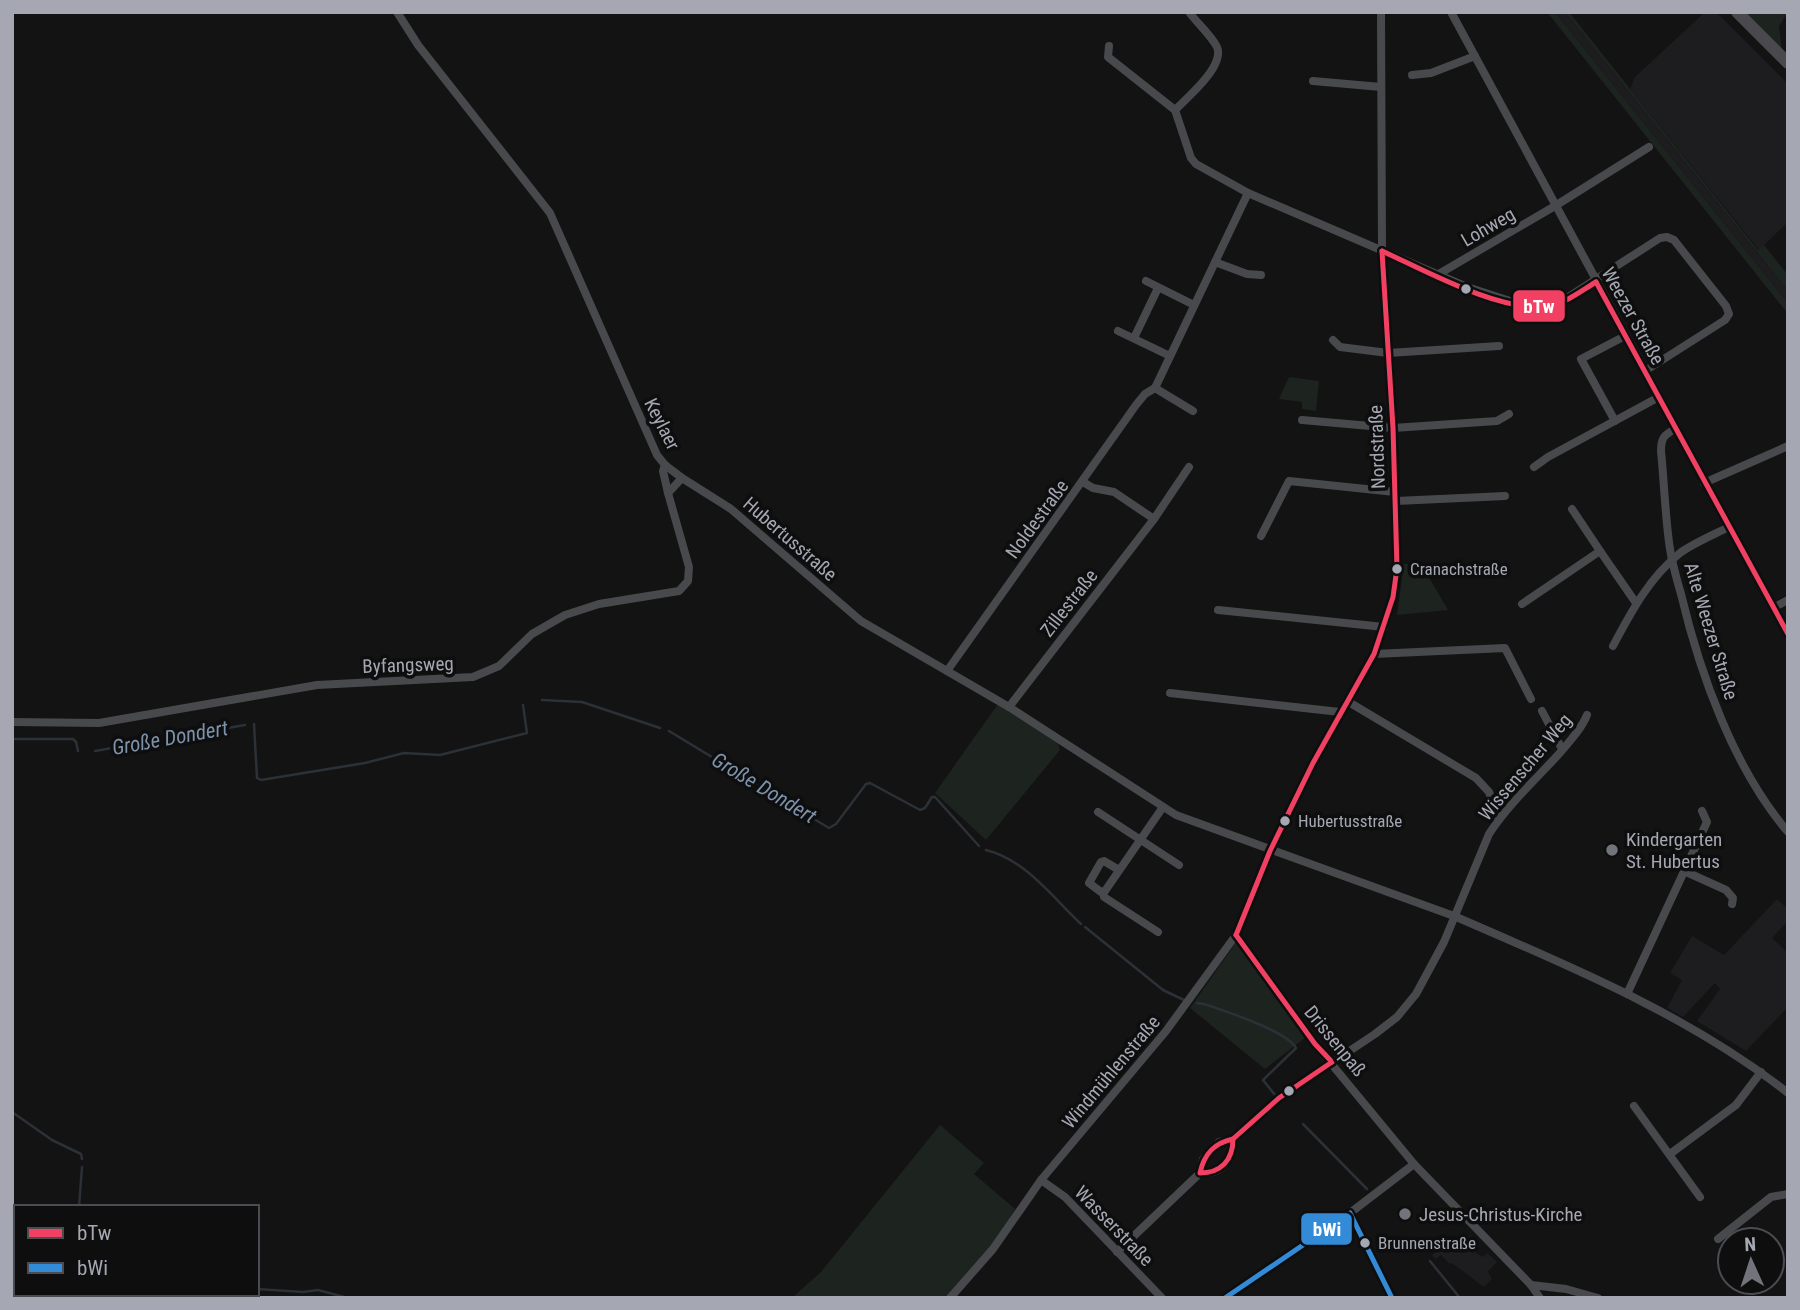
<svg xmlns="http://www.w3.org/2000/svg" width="1800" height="1310" viewBox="0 0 1800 1310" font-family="'Roboto Condensed',sans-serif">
<rect width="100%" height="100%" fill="#131313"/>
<g fill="#1d1d1f">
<polygon points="1555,12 1565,12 1788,291 1788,303"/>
<polygon points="1705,12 1716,12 1788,84 1788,222 1759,250 1630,89 1635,77"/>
<polygon points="1777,899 1788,909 1788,921 1772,938 1788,953 1788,1007 1746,1051 1697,1021 1720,989 1715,983 1683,1017 1667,1008 1682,980 1670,973 1692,936 1724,955"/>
<polygon points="1470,1235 1482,1248 1479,1246 1476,1253 1483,1257 1487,1253 1485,1251 1497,1262 1488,1271 1492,1279 1484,1287 1452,1263 1450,1264 1441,1255 1436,1259 1432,1255 1442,1247 1445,1249 1451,1244 1458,1248"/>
</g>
<g fill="#1d231e">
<polygon points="1547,12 1555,12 1788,303 1788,314"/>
<polygon points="1565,12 1569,12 1758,250 1764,245 1788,275 1788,291"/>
<polygon points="1744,12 1788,12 1779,26 1782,51"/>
<polygon points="1289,377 1319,381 1316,411 1302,409 1302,402 1279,399"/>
<polygon points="1404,564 1421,564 1448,610 1397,615"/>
<polygon points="998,704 1058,743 1060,750 986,840 935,793"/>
<polygon points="1237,941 1306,1037 1265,1069 1190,1008"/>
<polygon points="940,1125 984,1163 974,1174 1015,1209 993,1249 950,1298 792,1298 821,1272"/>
</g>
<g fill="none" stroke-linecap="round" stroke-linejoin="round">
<g stroke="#2b3137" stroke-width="2.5">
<polyline points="542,700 582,702 660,728"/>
<polyline points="254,724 257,778 261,780 365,763 404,753 440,755 527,733 523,705"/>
<polyline points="669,731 829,828 836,824 866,784 870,783 920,810 925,808 932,797 935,797 979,846"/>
<polyline points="12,739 73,739 76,742 78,751"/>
<polyline points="95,751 245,725"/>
<path d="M986,850C1026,860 1052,897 1081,924"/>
<polyline points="1085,927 1163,990 1184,1000"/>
<path d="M1197,1003L1204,1004C1225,1011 1287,1031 1296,1048L1263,1080L1275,1095"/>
<polyline points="12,1112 52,1140 81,1154 82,1159"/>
<polyline points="1303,1124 1367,1189"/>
<polyline points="79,1207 82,1167"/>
<polyline points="1430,1261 1460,1298"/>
<polyline points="257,1289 303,1292 318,1290 348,1298"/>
</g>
<g stroke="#48494c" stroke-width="8">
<path d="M397,12L418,45L550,213L657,455L665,465L682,478L731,509L861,621L1009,707L1176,815L1454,916C1569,966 1689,1015 1788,1093"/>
<polyline points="1451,12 1788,634"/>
<polyline points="1109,46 1108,57 1175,110 1191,158 1196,164 1248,193 1467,287 1525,306 1549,305 1562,301 1660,238 1667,237 1674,240 1726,306 1729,314 1725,320 1645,371"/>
<polyline points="1412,75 1431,73 1475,56"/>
<polyline points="1313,81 1381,87"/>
<path d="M1175,110C1188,97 1225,66 1217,47C1211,35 1197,23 1189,12"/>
<polyline points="1215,262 1247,274 1261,275"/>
<polyline points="1437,275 1555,206 1649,147"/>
<polyline points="1146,281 1194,305"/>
<polyline points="1118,331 1170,356"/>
<polyline points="1134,338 1158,288"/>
<polyline points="1333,340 1340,347 1388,353 1499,346"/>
<polyline points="1193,411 1155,388 1248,193"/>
<polyline points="1302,420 1393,428 1497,421 1509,414"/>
<polyline points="1615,421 1581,359 1625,336"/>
<path d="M1675,429C1664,435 1661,438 1661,451C1664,481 1665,512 1669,542C1671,559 1676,577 1681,594C1700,674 1734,769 1788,832"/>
<polyline points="1534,467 1548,457 1659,397"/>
<polyline points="1083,482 1093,488 1114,492 1154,519"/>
<polyline points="1704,483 1788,446"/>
<polyline points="668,493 682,478"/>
<polyline points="1396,501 1505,496"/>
<polyline points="1572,509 1600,551"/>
<polyline points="1261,536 1289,481 1395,492"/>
<polyline points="1522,604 1600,551 1636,603"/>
<polyline points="1773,608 1788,600"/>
<polyline points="1218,610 1384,627"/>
<path d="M1613,646C1631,612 1649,578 1680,553C1694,543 1713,535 1729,527"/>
<polyline points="1374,654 1505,648 1531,699"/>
<polyline points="947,671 1136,405 1145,394 1155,388"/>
<polyline points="1170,693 1340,712"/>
<polyline points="1347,701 1476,778 1489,792 1499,819"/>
<polyline points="1009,707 1154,519 1189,467"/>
<polyline points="1542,711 1562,749"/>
<polyline points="12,722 99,723 317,685 473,677 499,666 532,634 565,615 599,604 679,591 688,581 689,567 668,493 663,471 665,465"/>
<polyline points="1098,812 1179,865"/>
<polyline points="1119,870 1104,861 1101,862 1089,883 1101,892 1105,891 1163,807"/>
<polyline points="1684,871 1726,890 1733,898 1732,904"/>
<polyline points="1103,892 1104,897 1158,932"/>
<polyline points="1236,935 1315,1044 1414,1164 1531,1285 1540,1298"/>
<polyline points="1627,994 1707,822 1702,811"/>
<polyline points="1634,1106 1700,1197"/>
<polyline points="1670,1154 1736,1105 1761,1072"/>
<path d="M1200,1173C1206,1173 1213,1173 1218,1170C1227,1165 1235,1149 1233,1139"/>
<polyline points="1041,1180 1065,1197 1162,1298"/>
<polyline points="1350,1213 1392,1298"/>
<polyline points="1718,1239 1771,1197 1788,1194"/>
<path d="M1117,1252L1200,1173L1203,1159L1219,1142L1233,1139L1279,1098L1375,1034L1397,1017L1416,994L1444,942L1489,834C1508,805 1535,780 1558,755C1568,743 1581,730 1587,715"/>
<polyline points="1531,1285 1566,1289 1598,1298"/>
<polyline points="950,1298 993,1249 1041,1180 1166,1031 1236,935 1270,851 1313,763 1374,654 1387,618 1393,597 1397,558 1393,428 1382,251 1381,12"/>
<polyline points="1225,1298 1350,1213 1414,1164"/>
</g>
<polyline stroke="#4a4a4e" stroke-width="12" points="1737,12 1788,63"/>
<defs>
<g id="bus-1">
<path d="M1382,251C1424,270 1501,313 1547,306C1565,304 1581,291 1596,282"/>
<polyline points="1596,282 1788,634"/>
<polyline points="1236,935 1270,851 1313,763 1374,654 1393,597 1397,568 1393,428 1382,251"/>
<polyline points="1236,935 1315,1044 1332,1062"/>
<path d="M1233,1139C1233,1160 1221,1173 1200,1173C1204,1154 1214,1143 1233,1139Z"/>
<polyline points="1233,1139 1279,1098 1332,1062"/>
</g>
<polyline id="bus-2" points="1225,1298 1350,1213 1392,1298"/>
</defs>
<use href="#bus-1" stroke="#0e0e0f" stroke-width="10"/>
<use href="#bus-2" stroke="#0e0e0f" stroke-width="10"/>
<use href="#bus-1" stroke="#f24062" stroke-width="5"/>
<use href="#bus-2" stroke="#338bd7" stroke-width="5"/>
</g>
<g fill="#a5a8b3" stroke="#0e0e0f" stroke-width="2.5">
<circle cx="1466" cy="289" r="6"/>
<circle cx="1397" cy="569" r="6"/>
<circle cx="1285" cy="821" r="6"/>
<circle cx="1289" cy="1091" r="6"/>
<circle cx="1365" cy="1243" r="6"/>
</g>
<g fill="#72747b" stroke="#0e0e0f" stroke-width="2.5">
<circle cx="1612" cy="850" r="7"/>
<circle cx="1405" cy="1214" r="7"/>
</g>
<g text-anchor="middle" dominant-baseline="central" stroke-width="7" stroke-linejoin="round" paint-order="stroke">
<g font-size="17" fill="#a5a8b3" stroke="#0e0e0f" text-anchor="start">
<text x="1410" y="569">Cranachstraße</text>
<text x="1298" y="821">Hubertusstraße</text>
<text x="1378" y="1243">Brunnenstraße</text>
</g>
<g font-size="19" fill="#a5a8b3" stroke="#0e0e0f">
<text transform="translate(1488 227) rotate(-30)">Lohweg</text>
<text transform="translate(1633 316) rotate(61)">Weezer Straße</text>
<text transform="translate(662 424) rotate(63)">Keylaer</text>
<text transform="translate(1377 447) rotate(-92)">Nordstraße</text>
<text transform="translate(1037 519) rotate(-54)">Noldestraße</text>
<text transform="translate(790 539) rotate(41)">Hubertusstraße</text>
<text transform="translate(1069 603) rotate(-52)">Zillestraße</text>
<text transform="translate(1711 631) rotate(73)">Alte Weezer Straße</text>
<text transform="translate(408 665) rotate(-2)">Byfangsweg</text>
<text transform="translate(1525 767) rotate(-50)">Wissenscher Weg</text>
<text transform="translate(1335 1041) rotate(51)">Drissenpaß</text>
<text transform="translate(1111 1072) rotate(-50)">Windmühlenstraße</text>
<text transform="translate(1114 1226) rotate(46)">Wasserstraße</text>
</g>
<g font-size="19" fill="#a5a8b3" stroke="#0e0e0f" text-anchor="start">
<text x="1626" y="839">Kindergarten<tspan x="1626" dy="22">St. Hubertus</tspan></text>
<text x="1419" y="1214">Jesus-Christus-Kirche</text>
</g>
<g font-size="21" font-style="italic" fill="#7e92ac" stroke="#0e0e0f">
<text transform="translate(170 738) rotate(-10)">Große Dondert</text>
<text transform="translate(764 788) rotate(31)">Große Dondert</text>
</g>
</g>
<g stroke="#0e0e0f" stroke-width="2.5">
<rect x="1512" y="289" width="54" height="34" rx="7" fill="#f24062"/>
<rect x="1300" y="1212" width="53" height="34" rx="7" fill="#338bd7"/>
</g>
<g font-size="19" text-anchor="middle" font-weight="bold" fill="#fff">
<text x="1539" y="313">bTw</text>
<text x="1327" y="1236">bWi</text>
</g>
<rect width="1800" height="1310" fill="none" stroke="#a5a8b3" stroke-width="28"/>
<rect x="14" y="1205" width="245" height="91" fill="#0e0e0f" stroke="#4a4c51" stroke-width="2"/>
<rect x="28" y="1228" width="35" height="10" fill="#f24062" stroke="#4a4c51" stroke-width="2"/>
<text x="77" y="1240" font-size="21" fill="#a5a8b3">bTw</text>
<rect x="28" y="1263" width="35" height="10" fill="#338bd7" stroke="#4a4c51" stroke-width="2"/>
<text x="77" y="1275" font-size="21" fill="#a5a8b3">bWi</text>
<g transform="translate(1751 1261) rotate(357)"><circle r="33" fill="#0e0e0f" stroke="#4a4c51" stroke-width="2"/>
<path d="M0-5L12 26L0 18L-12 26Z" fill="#72747b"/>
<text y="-10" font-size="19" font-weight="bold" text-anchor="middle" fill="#a5a8b3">N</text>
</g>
</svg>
